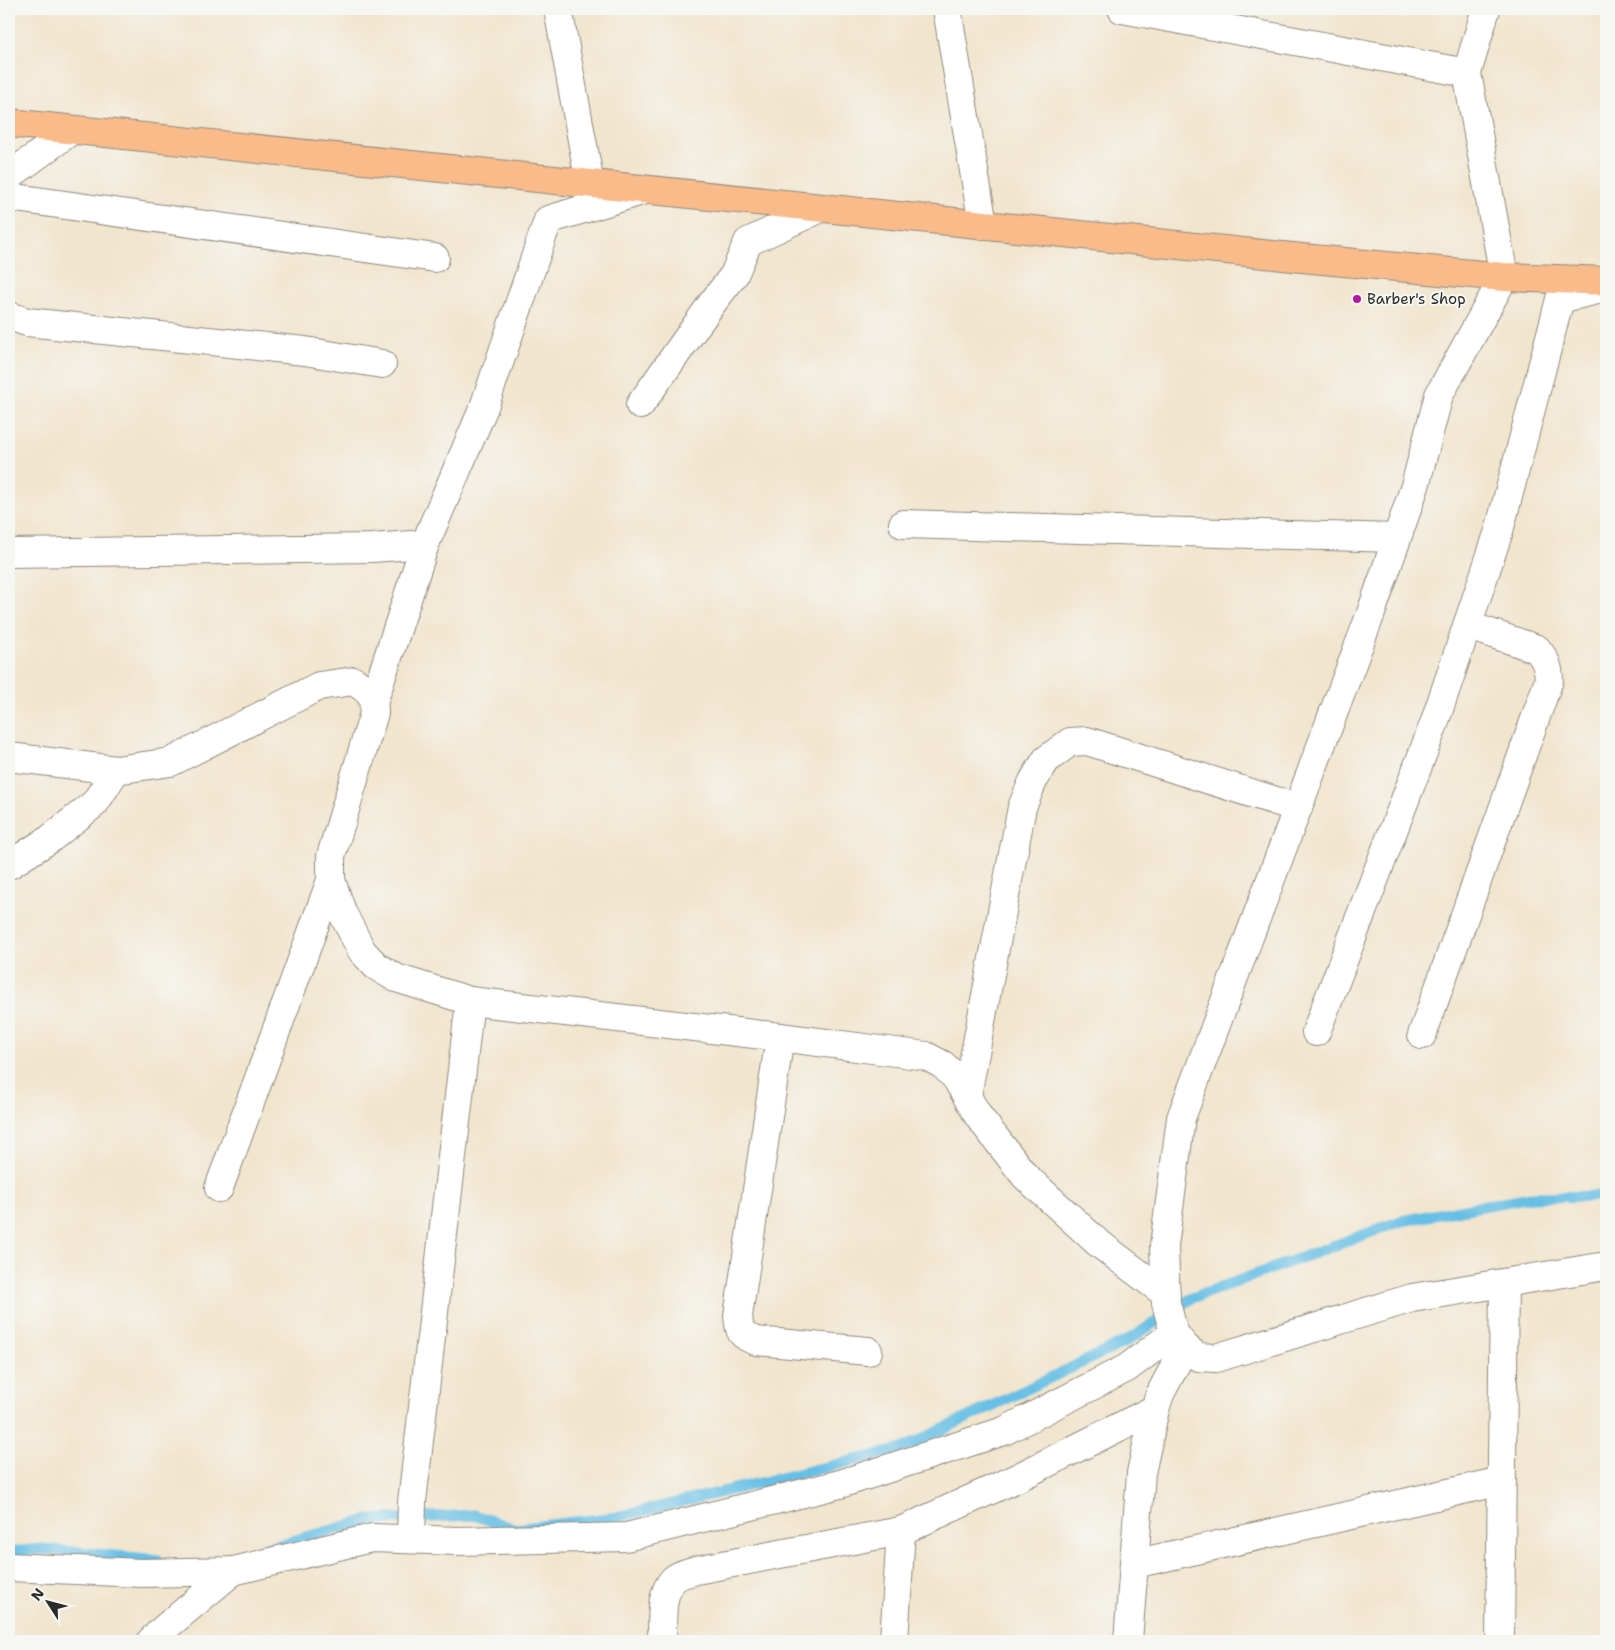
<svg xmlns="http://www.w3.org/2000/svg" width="1615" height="1650" viewBox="0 0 1615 1650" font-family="'Shantell Sans',sans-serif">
<rect width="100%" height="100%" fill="#f6f6f2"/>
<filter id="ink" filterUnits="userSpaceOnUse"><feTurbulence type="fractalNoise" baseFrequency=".02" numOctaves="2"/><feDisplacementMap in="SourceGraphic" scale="10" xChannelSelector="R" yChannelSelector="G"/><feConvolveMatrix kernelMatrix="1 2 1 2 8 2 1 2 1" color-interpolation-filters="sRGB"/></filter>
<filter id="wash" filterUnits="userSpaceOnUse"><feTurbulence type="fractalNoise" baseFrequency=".0096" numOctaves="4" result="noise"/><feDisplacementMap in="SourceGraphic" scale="20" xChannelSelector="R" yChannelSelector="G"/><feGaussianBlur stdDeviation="1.12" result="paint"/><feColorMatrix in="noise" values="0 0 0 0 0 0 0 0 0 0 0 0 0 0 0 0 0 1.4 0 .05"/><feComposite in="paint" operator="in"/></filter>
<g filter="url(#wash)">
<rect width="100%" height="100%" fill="#f1e5cd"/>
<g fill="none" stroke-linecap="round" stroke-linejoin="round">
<g stroke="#68bfe5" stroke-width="11">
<polyline points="9,1552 42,1549 158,1560"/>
<polyline points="238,1556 368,1520 474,1515 515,1529 617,1517 902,1449 1127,1341 1192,1298 1401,1221 1531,1197 1606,1196"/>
</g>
</g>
</g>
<g filter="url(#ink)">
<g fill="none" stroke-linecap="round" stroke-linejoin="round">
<defs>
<g id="minor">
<polyline points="558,9 590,184"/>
<polyline points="947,9 983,225"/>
<polyline points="1122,9 1467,73"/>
<polyline points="1486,9 1467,73 1504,277 1439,395 1415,486 1371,613 1181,1118 1164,1246 1166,1303 1174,1333 1185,1347 1198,1357 1216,1358 1412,1298 1606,1266"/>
<polyline points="9,176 72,130"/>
<polyline points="9,197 435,258"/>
<polyline points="9,316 27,322 305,351 382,364"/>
<polyline points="640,405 713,302 734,275 748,242 821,208"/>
<polyline points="903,524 1397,538"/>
<polyline points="9,553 372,548 425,544 484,407 548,220 645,190"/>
<polyline points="374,700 425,544"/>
<path d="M9,757L116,770L171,762L319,686L354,681C370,692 374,694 374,713L331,856V880L342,912L362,951L376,966L396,978L470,1001L780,1037L926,1056L943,1065L956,1078L979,1117L1025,1176L1097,1242L1166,1294"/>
<polyline points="9,865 50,839 95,803 116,770"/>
<polyline points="1316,1032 1434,724 1499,531 1560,299 1606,288"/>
<path d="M1422,1035L1549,680C1549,667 1545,659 1537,649L1467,625"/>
<path d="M780,1037L738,1316C740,1333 740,1335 756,1341L868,1351"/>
<polyline points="967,1095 1022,807 1033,781 1046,760 1070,742 1087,741 1298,808"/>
<polyline points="219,1188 331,880"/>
<polyline points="411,1539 412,1502 470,1001"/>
<polyline points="1134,1564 1502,1481"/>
<polyline points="9,1567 141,1573 233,1571 372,1538 458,1541 626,1537 840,1484 1004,1431 1127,1368 1174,1333"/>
<polyline points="151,1641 160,1632 233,1571"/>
<path d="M662,1641C663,1622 659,1594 674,1579C679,1574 690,1572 696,1570L901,1531L1017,1478L1155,1409"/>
<polyline points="894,1641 901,1531"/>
<polyline points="1128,1641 1141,1473 1155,1409 1160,1394 1185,1347"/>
<polyline points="1500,1641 1504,1283"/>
</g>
<polyline id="major" points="9,123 1302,258 1504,277 1606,281"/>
</defs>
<use href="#minor" stroke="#8e887c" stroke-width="30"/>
<use href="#major" stroke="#8e887c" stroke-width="30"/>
<use href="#minor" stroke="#fff" stroke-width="28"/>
<use href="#major" stroke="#fabb8b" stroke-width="28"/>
</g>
</g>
<circle fill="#b5179e" stroke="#f6f6f2" stroke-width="2" cx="1357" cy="299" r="5"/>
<g text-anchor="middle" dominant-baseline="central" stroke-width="4" stroke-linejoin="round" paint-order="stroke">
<g font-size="15" fill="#2b2b2b" stroke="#f6f6f2" text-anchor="start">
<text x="1367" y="299">Barber's Shop</text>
</g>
</g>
<rect width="1615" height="1650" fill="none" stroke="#f6f6f2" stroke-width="30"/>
<g transform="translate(48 1602) rotate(306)" stroke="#f6f6f2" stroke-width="4" paint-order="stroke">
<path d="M0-4L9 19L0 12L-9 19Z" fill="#2b2b2b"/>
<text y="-8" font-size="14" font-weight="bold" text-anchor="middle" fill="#2b2b2b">N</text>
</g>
</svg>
